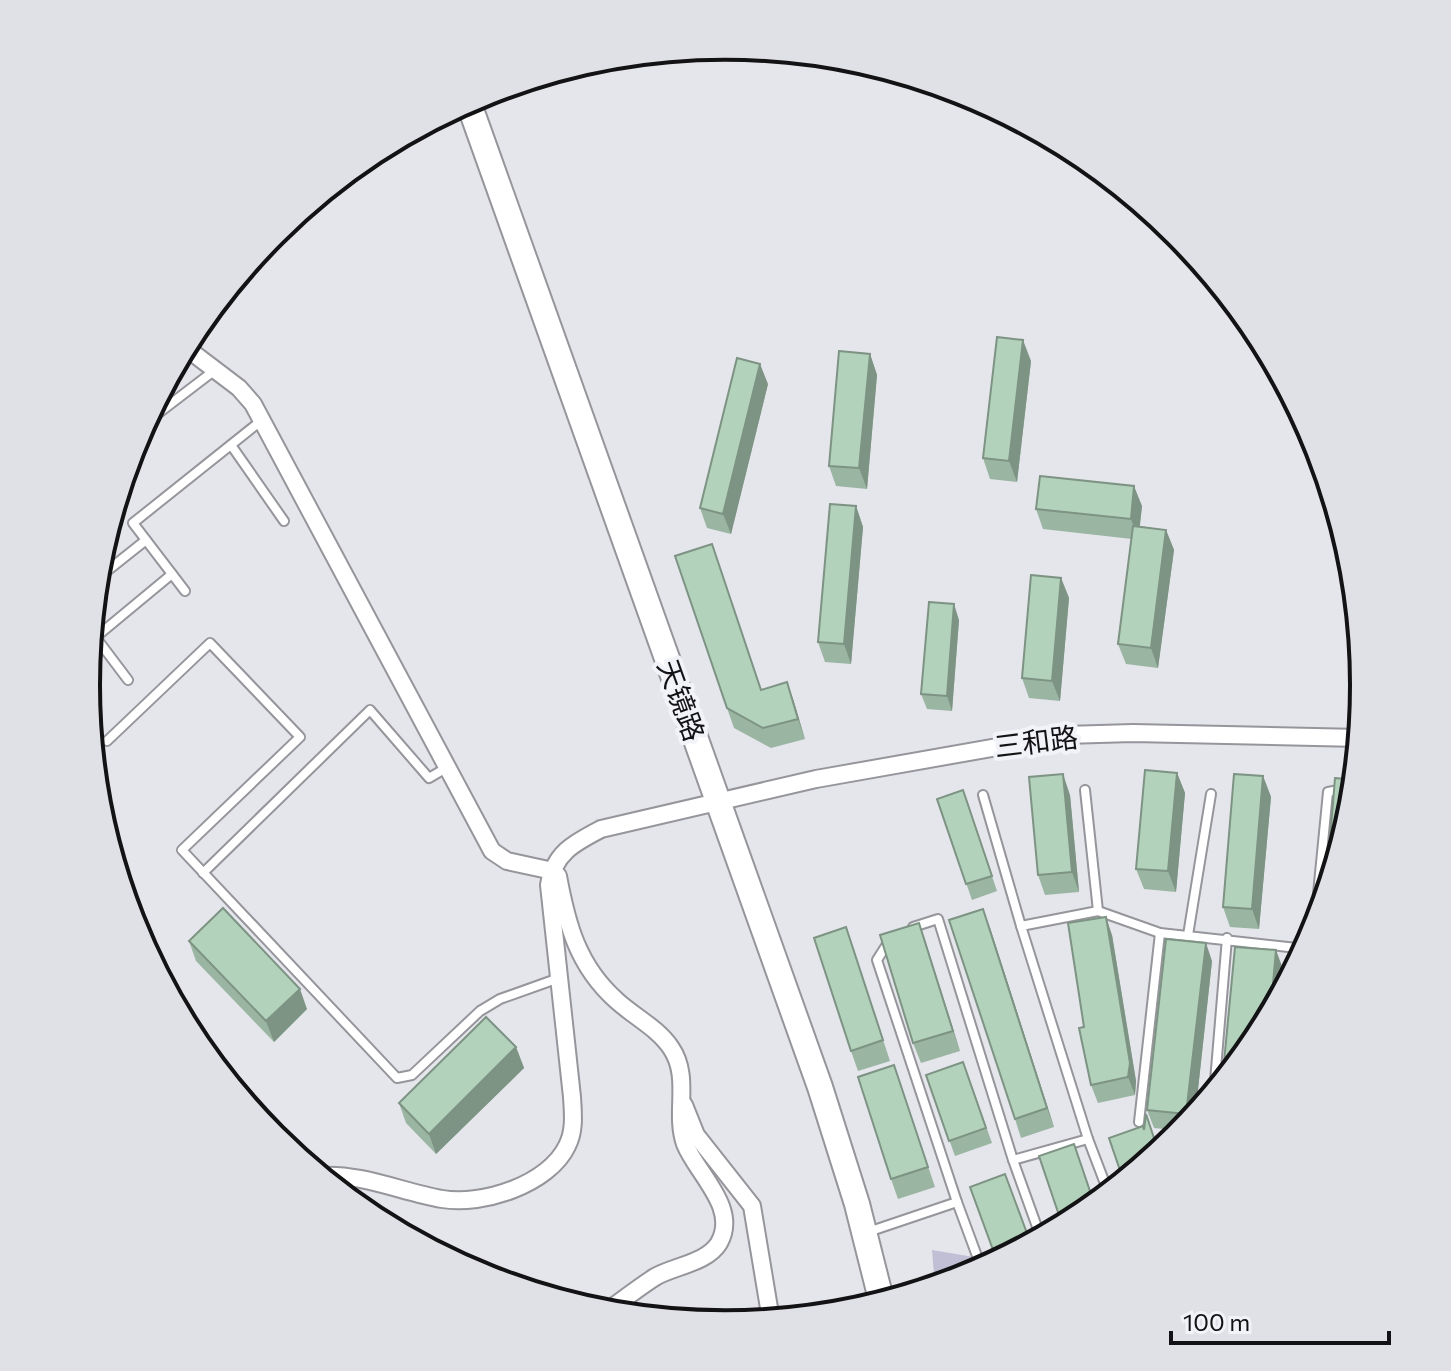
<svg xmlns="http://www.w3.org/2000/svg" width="1451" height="1371" viewBox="0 0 1451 1371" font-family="Commissioner,'Noto Sans SC',sans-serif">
<rect width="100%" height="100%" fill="#e5e5ec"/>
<polygon fill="#c0bfd5" points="932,1250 998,1261 970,1276 935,1287"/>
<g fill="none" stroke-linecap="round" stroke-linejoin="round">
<defs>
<g id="lane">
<polyline points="143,425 215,370"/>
<polyline points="231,445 284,521"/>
<polyline points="97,579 146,540"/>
<polyline points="185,591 133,523 262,420"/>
<polyline points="91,631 128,680"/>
<polyline points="96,637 172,574"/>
<polyline points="107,741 210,643 300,737 182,850 397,1078 412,1075 480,1011 500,999 559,978"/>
<polyline points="1085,790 1098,911"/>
<polyline points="983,795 1021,926"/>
<polyline points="203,873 370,710 429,778 446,768"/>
<polyline points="913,927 938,919 1013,1160 1088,1139 1021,926 1098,911 1160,933 1306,949"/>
<polyline points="1314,934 1328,792 1344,789"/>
<polyline points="1188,935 1211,794"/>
<polyline points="1300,960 1301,948"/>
<polyline points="1214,1093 1227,938"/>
<polyline points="1139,1122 1160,933"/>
<polyline points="1088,1139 1109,1194"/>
<polyline points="1013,1160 1041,1238"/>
<polyline points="957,1202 977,1256"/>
<polyline points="868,1232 957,1202 877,960 891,938"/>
</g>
<g id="street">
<path d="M185,347L239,388L253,404L492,851L507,861L553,871L558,876C567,925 578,966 616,1000C633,1016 658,1028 671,1048C691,1077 674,1113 685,1144C697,1174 739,1208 719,1243C707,1263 674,1266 655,1277C638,1288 621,1301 605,1313"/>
<polyline points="684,1105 696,1135 752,1206 771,1320"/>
<path d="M320,1176C361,1173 402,1192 442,1199C483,1206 549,1184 567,1146C575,1131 573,1113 572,1097L549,885C554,853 574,843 601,829L816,779L1065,735L1133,733L1360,738"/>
</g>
<polyline id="secondary" points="468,101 820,1087 857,1204 882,1303"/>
</defs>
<use href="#lane" stroke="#95959b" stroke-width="12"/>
<use href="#street" stroke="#95959b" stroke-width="20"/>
<use href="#secondary" stroke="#95959b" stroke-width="28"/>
<use href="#lane" stroke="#fff" stroke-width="8"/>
<use href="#street" stroke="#fff" stroke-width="16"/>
<use href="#secondary" stroke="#fff" stroke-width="24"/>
</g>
<g fill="#9ab5a1">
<polygon points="870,354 877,375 867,489 836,486 829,466"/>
<polygon points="1031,361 1017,482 990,479 983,458"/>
<polygon points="768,384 731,534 707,528 700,508"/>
<polygon points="856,506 863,527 851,664 825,662 818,642"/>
<polygon points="1142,506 1140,526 1166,530 1174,550 1158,668 1126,664 1118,644 1132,539 1043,529 1036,509"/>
<polygon points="1061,578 1069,598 1060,701 1029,698 1022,678"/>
<polygon points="959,620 952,711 927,709 921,694"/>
<polygon points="787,682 805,739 771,748 734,728 727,708 762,690"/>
<polygon points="1177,773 1185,793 1176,892 1144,889 1136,869"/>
<polygon points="1263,776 1271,797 1259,929 1230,927 1223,907"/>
<polygon points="963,790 997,891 972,900 937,799"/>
<polygon points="1070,795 1079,892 1045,895 1038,875"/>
<polygon points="919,923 960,1051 921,1063 913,1043"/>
<polygon points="846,927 890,1061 858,1071 851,1051"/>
<polygon points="990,928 1054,1127 1021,1138 1015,1119"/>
<polygon points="1112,935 1136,1081 1135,1095 1098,1103 1091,1085 1084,1027"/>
<polygon points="189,941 307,1009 274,1042 196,961"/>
<polygon points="1212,961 1195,1117 1183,1131 1154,1128 1147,1110"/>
<polygon points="516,1047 524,1068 436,1154 406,1123 399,1103"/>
<polygon points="963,1062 992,1143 955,1156 926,1075"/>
<polygon points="894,1065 935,1187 898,1199 891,1179"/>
<polygon points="970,1187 1031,1244 997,1262"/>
</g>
<g fill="#7d9383">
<polygon points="1023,340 1031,361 1017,482 1009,461"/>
<polygon points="870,354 877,375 867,489 859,468"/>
<polygon points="760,364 768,384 731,534 723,514"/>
<polygon points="1134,486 1142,506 1138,539 1131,519"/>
<polygon points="856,506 863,527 851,664 844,644"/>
<polygon points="1166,530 1174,550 1158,668 1151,648"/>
<polygon points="1061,578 1069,598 1060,701 1052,681"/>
<polygon points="954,604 959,620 952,711 947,696"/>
<polygon points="787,682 794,702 805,739 798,719"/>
<polygon points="1177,773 1185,793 1176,892 1168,871"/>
<polygon points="1063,774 1070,795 1079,892 1072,872"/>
<polygon points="1263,776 1271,797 1259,929 1252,909"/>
<polygon points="983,909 990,928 1054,1127 1047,1108"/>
<polygon points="1106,917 1112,935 1136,1081 1135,1095 1128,1077"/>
<polygon points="919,923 926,943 960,1051 953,1031"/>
<polygon points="1206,943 1212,961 1195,1117 1190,1123 1186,1114"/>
<polygon points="1276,950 1283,969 1280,998 1270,1017"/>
<polygon points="300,989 307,1009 274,1042 266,1021"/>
<polygon points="516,1047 524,1068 436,1154 429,1134"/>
</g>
<g fill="#b3d2bb" stroke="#7d9383" stroke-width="2">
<polygon points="997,337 1023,340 1009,461 983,458"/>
<polygon points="839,351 870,354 859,468 829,466"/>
<polygon points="737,358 760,364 723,514 700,508"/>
<polygon points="1040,476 1134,486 1131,519 1036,509"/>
<polygon points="830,504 856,506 844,644 818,642"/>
<polygon points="1133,526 1166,530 1151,648 1118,644"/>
<polygon points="712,544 761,690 787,682 798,719 763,728 727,708 675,556"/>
<polygon points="1031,575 1061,578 1052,681 1022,678"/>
<polygon points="929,602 954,604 947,696 921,694"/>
<polygon points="1145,770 1177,773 1168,871 1136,869"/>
<polygon points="1063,774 1072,872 1038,875 1029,777"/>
<polygon points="1234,774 1263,776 1252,909 1223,907"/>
<polygon points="1335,778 1356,780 1353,811 1325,901"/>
<polygon points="963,790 992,876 966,884 937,799"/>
<polygon points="223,908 300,989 266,1021 189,941"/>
<polygon points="983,909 1047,1108 1015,1119 949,920"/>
<polygon points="1106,917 1130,1063 1128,1077 1091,1085 1079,1028 1084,1027 1068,923"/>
<polygon points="919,923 953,1031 913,1043 880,935"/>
<polygon points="846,927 883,1040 851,1051 814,938"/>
<polygon points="1166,939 1206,943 1186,1114 1147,1110"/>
<polygon points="1235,947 1276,950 1270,1017 1257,1041 1222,1083"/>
<polygon points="486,1017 516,1047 429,1134 399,1103"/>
<polygon points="963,1062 986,1128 949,1141 926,1075"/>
<polygon points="894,1065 928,1167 891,1179 858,1077"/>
<polygon points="1146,1114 1159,1153 1124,1182 1109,1138 1143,1126 1144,1130"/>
<polygon points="1074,1144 1095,1206 1080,1217 1063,1227 1039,1156"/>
<polygon points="1005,1174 1031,1244 996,1258 970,1187"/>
</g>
<g text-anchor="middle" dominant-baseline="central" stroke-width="8" stroke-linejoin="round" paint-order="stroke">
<g font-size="28" fill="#131315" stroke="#f2f2f9">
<text transform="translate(682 700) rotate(70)">天镜路</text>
<text transform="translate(1036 741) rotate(-7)">三和路</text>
</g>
</g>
<path d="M0 0H1451V1371H0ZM100 685a625 625 0 1 1 1250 0a625 625 0 1 1-1250 0Z" fill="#e0e0e7" fill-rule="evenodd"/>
<path fill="none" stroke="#131315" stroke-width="4" d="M100 685a625 625 0 1 1 1250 0a625 625 0 1 1-1250 0Z"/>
<path d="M1171 1331v12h218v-12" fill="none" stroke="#131315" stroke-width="4"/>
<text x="1183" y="1331" font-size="24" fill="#131315" stroke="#f2f2f9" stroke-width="6" paint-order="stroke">100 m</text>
</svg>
